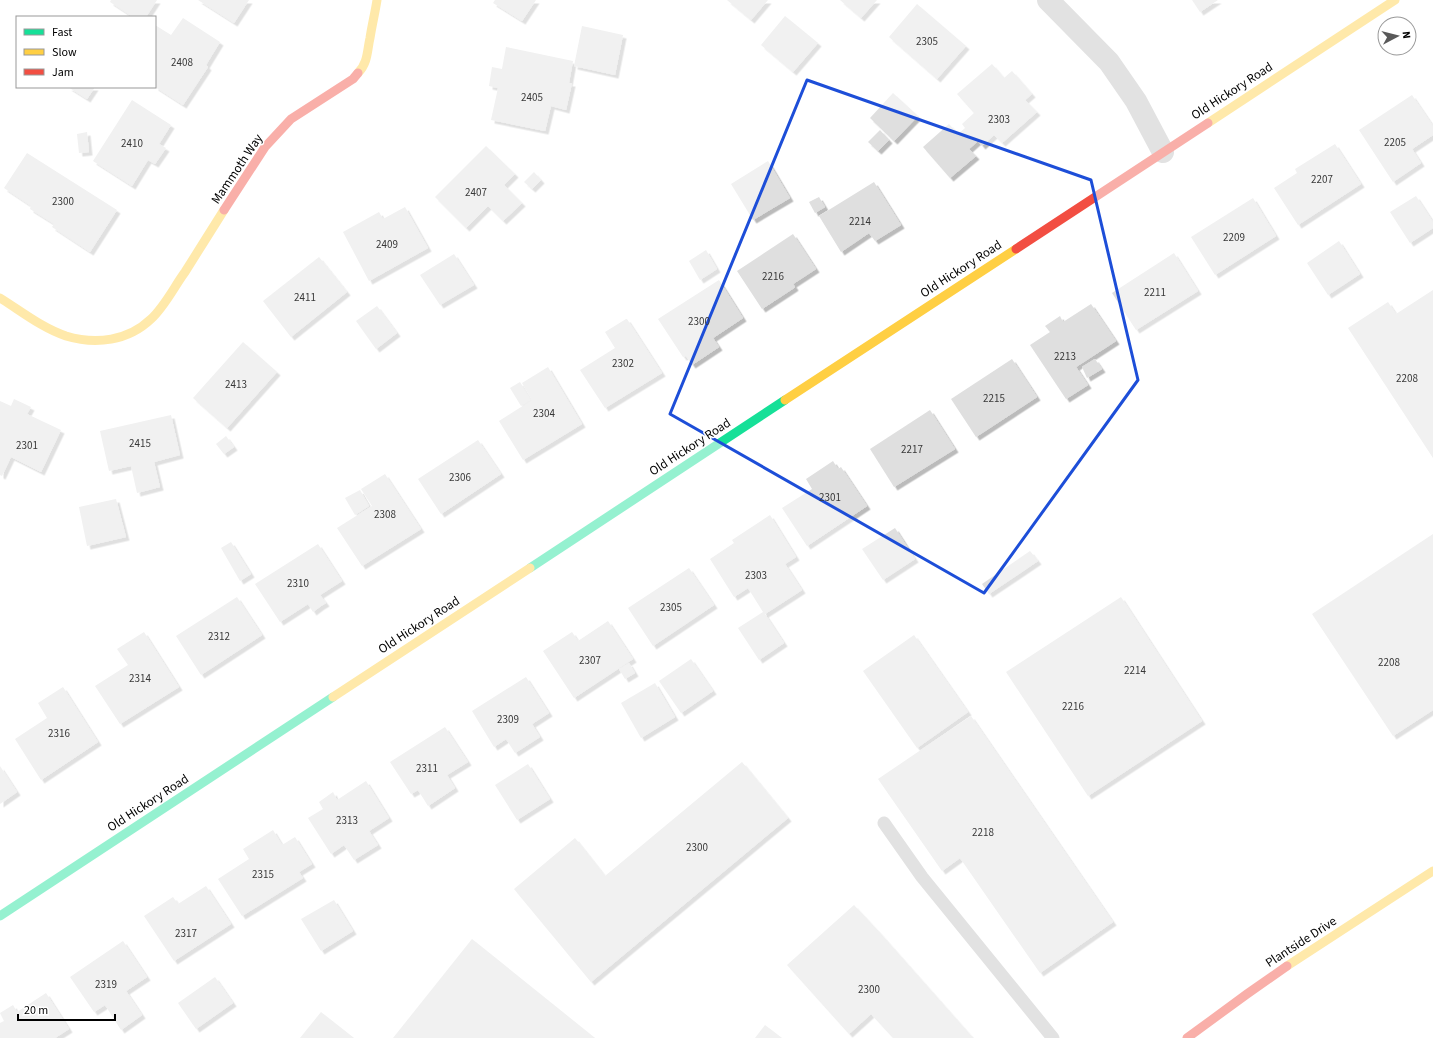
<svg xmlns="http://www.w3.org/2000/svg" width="1433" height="1038" viewBox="0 0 1433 1038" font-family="'Source Sans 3',sans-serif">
<defs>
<filter id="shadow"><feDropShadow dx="3.5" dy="3.5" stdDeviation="0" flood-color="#0004"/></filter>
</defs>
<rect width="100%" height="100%" fill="#fff"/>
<g fill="#dfdfdf" filter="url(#shadow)">
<polygon points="111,0 157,0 146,17 133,17 110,2"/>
<polygon points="198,0 249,0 234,23"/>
<polygon points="495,0 536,0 522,21 493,3"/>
<polygon points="727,0 768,0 751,20"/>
<polygon points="840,0 877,0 861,18"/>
<polygon points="1192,0 1218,0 1200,12"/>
<polygon points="917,4 966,46 937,79 889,37"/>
<polygon points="785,16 818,43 793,72 761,45"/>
<polygon points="183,18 220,42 206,65 208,67 183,105 155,87 155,25 171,35"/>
<polygon points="582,26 623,35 615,75 574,66"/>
<polygon points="506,47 573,61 569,83 572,83 566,110 551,106 545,131 491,120 498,88 489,86 492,67 502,69"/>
<polygon points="992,64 1004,78 1012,71 1032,94 1025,100 1037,112 1002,143 994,135 982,146 978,141 969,149 976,156 950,178 923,147 949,124 958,134 965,128 962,124 974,113 957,94"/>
<polygon points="68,87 95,87 87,99"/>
<polygon points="893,93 918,116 894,141 870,118"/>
<polygon points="1412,95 1433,126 1433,135 1412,149 1421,163 1393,182 1359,130"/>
<polygon points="132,100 171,125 159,144 166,148 155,164 148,160 132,186 93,161"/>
<polygon points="880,130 889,140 878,151 868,142"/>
<polygon points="87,132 89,152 79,153 77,134"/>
<polygon points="1335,144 1361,184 1298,225 1274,188 1297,173 1295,169"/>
<polygon points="486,146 515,174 504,185 522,203 503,221 488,206 466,228 435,197"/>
<polygon points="27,153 117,210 90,252 52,227 54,224 30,209 31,206 4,188"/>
<polygon points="768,161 790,198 753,220 731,184"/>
<polygon points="534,172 541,180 532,189 524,182"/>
<polygon points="874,182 901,225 875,241 869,233 841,252 819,216"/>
<polygon points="1416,196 1433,222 1433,228 1410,243 1390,212"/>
<polygon points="819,197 825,207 815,213 809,202"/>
<polygon points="1253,198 1276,236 1215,275 1191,237"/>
<polygon points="405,207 428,248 369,281 343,232 379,212 383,219"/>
<polygon points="793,234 816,269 793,284 795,287 794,288 762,309 737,271"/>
<polygon points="1339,241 1360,274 1328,295 1307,263"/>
<polygon points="706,250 717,269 700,280 689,261"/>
<polygon points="1174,253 1198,291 1136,330 1112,293"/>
<polygon points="454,254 474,285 440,305 420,275"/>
<polygon points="319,257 347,292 291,337 263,301"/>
<polygon points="719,280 743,318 713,338 719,347 692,365 686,356 683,357 658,319"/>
<polygon points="1433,290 1433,458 1348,328 1388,302 1396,314"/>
<polygon points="1091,304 1116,341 1076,367 1088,385 1066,399 1030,345 1050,332 1045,326 1060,316 1063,322"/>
<polygon points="377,306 397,333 376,349 356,321"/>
<polygon points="627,319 662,373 605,408 580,370 615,348 605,332 626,319"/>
<polygon points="243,342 277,372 227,428 193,398"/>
<polygon points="1012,359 1037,397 976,437 951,399"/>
<polygon points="1095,359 1102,369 1087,378 1082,367"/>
<polygon points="548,367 582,424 523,460 499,421 532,400 522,383"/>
<polygon points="520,382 531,400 521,406 510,388"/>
<polygon points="14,399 31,407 27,414 61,430 41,472 11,457 2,476 0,475 0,401 11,406"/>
<polygon points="930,410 955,449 894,487 870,449"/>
<polygon points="171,415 180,455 154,462 160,487 137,493 131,466 109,471 100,431"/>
<polygon points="226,436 234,447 224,454 216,444"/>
<polygon points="478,440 501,474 441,514 418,479"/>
<polygon points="833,461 838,469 841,467 867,506 807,546 782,508 812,489 806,479"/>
<polygon points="385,474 421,529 362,566 337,528 372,506 361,489"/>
<polygon points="360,490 369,506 355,515 345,498"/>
<polygon points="116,499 126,537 87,546 79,507"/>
<polygon points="770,515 796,557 785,564 802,590 765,614 784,643 759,660 738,628 763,612 748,588 734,597 710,559 734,543 732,540"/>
<polygon points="895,528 915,559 883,580 862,549"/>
<polygon points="1433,534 1433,710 1393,736 1312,614"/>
<polygon points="231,542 251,574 240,581 221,548"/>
<polygon points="318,544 342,581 320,595 326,603 321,606 313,612 308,604 280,622 255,584"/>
<polygon points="1030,551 1038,561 989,594 982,584"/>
<polygon points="689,568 714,605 653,646 628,608"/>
<polygon points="237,597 262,635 201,675 176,636"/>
<polygon points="1121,597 1202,721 1088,796 1006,672"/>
<polygon points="608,621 633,659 574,698 543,651 572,632 578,641"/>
<polygon points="144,632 179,687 120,724 95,686 128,665 117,649"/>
<polygon points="914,635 968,712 917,748 863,671"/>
<polygon points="691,659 713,691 681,713 659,681"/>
<polygon points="629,663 635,673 625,679 619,669"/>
<polygon points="526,677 549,713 532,724 540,737 515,753 506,739 494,747 472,711"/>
<polygon points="655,683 675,717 641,738 621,703"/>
<polygon points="63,687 98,742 41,780 15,739 47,718 38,703"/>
<polygon points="971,716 1113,922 1040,973 960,858 942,871 878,779"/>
<polygon points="445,727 468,762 447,775 455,788 428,806 418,790 411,794 390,762"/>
<polygon points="742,762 788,818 591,982 514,889 575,838 605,876"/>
<polygon points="528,764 550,799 517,820 495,785"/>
<polygon points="0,766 17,792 0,804"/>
<polygon points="366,781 389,818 369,831 378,845 354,860 344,845 331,854 308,818 323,809 319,802 333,792 337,800"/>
<polygon points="273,830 282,845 295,837 312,864 299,872 303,878 242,916 218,879 249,859 243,849"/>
<polygon points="206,886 231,924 174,961 144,916 173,897 178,904"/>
<polygon points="334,900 353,931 321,951 301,919"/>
<polygon points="854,905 880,933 973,1038 893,1038 871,1014 849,1034 787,965"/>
<polygon points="472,939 595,1038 393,1038"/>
<polygon points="123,941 147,977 126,991 142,1015 121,1030 105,1005 94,1012 70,977"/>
<polygon points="215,977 233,1003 196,1029 178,1003"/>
<polygon points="46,993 69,1029 55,1038 0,1038 0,1023 4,1021 0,1013 13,1005 17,1012"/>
<polygon points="321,1012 354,1038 300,1038"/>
<polygon points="765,1025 782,1038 755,1038"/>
</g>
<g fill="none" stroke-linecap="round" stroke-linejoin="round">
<polyline stroke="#bebebe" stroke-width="13" points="884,823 922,877 1053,1038"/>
<polyline stroke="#bebebe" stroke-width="22" points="1048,0 1109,62 1136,101 1163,152"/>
<g stroke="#16e098" stroke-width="9">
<polyline points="530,568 785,400"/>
<polyline points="0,916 333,697"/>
</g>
<g stroke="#ffcf43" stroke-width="9">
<path d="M358,73C368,63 367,51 370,38C372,25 375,13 377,0"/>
<polyline points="1208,123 1395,0"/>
<path d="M0,298C21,311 42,328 66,336C96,345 128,341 151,319C165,306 174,287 185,272C198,251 211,231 224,210"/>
<polyline points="785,400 1016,249"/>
<polyline points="333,697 530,568"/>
<polyline points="1287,966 1433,871"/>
</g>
<g stroke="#f24e42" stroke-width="9">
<polyline points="224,210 265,147 291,119 353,79 358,73"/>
<polyline points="1016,249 1208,123"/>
<polyline points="1187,1038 1247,994 1287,966"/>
</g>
</g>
<path d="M0 0H1433V1038H0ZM807,80L1091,180L1138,380L984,593L670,414Z" fill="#fff" fill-opacity=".55" fill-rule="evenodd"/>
<path fill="none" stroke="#1d4ed8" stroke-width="3" stroke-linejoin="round" d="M807,80L1091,180L1138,380L984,593L670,414Z"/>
<g text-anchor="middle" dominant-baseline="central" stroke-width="3" stroke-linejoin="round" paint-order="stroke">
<g font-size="11" fill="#383838">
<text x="927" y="41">2305</text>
<text x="182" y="62">2408</text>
<text x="532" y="97">2405</text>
<text x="999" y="119">2303</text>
<text x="1395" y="142">2205</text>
<text x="132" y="143">2410</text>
<text x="1322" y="179">2207</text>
<text x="476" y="192">2407</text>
<text x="63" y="201">2300</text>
<text x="860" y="221">2214</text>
<text x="1234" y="237">2209</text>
<text x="387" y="244">2409</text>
<text x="773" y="276">2216</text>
<text x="1155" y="292">2211</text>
<text x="305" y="297">2411</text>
<text x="699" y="321">2300</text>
<text x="1065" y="356">2213</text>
<text x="623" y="363">2302</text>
<text x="1407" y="378">2208</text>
<text x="236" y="384">2413</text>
<text x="994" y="398">2215</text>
<text x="544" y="413">2304</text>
<text x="140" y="443">2415</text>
<text x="27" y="445">2301</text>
<text x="912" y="449">2217</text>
<text x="460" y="477">2306</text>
<text x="830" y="497">2301</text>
<text x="385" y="514">2308</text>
<text x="756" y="575">2303</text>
<text x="298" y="583">2310</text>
<text x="671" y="607">2305</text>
<text x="219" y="636">2312</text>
<text x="590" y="660">2307</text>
<text x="1389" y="662">2208</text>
<text x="1135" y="670">2214</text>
<text x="140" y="678">2314</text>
<text x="1073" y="706">2216</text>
<text x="508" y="719">2309</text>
<text x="59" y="733">2316</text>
<text x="427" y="768">2311</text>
<text x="347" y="820">2313</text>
<text x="983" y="832">2218</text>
<text x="697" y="847">2300</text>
<text x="263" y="874">2315</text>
<text x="186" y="933">2317</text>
<text x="106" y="984">2319</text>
<text x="869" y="989">2300</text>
</g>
<g font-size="13" fill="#000" stroke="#fff">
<text transform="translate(1232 91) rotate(-33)">Old Hickory Road</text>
<text transform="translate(237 169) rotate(-56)">Mammoth Way</text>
<text transform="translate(961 269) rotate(-33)">Old Hickory Road</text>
<text transform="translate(690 447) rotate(-33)">Old Hickory Road</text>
<text transform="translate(419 625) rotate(-33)">Old Hickory Road</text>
<text transform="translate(148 803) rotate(-33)">Old Hickory Road</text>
<text transform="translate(1301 942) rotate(-33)">Plantside Drive</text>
</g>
</g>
<rect x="16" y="16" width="140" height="72" fill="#ffffff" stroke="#999999"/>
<rect x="24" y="29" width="20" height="6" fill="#16e098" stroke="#999999"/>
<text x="52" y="36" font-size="12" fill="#000000">Fast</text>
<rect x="24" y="49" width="20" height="6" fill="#ffcf43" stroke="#999999"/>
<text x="52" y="56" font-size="12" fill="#000000">Slow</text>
<rect x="24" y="69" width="20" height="6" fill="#f24e42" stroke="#999999"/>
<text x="52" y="76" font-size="12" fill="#000000">Jam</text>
<g transform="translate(1397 36) rotate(83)"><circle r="19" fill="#ffffff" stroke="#999999"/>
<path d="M0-3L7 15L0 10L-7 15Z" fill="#595959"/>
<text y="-6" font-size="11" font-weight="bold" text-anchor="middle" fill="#000000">N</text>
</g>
<path d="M18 1014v6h97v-6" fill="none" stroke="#000000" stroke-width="2"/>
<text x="24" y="1014" font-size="12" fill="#000000" stroke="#ffffff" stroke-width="3" paint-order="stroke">20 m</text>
</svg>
